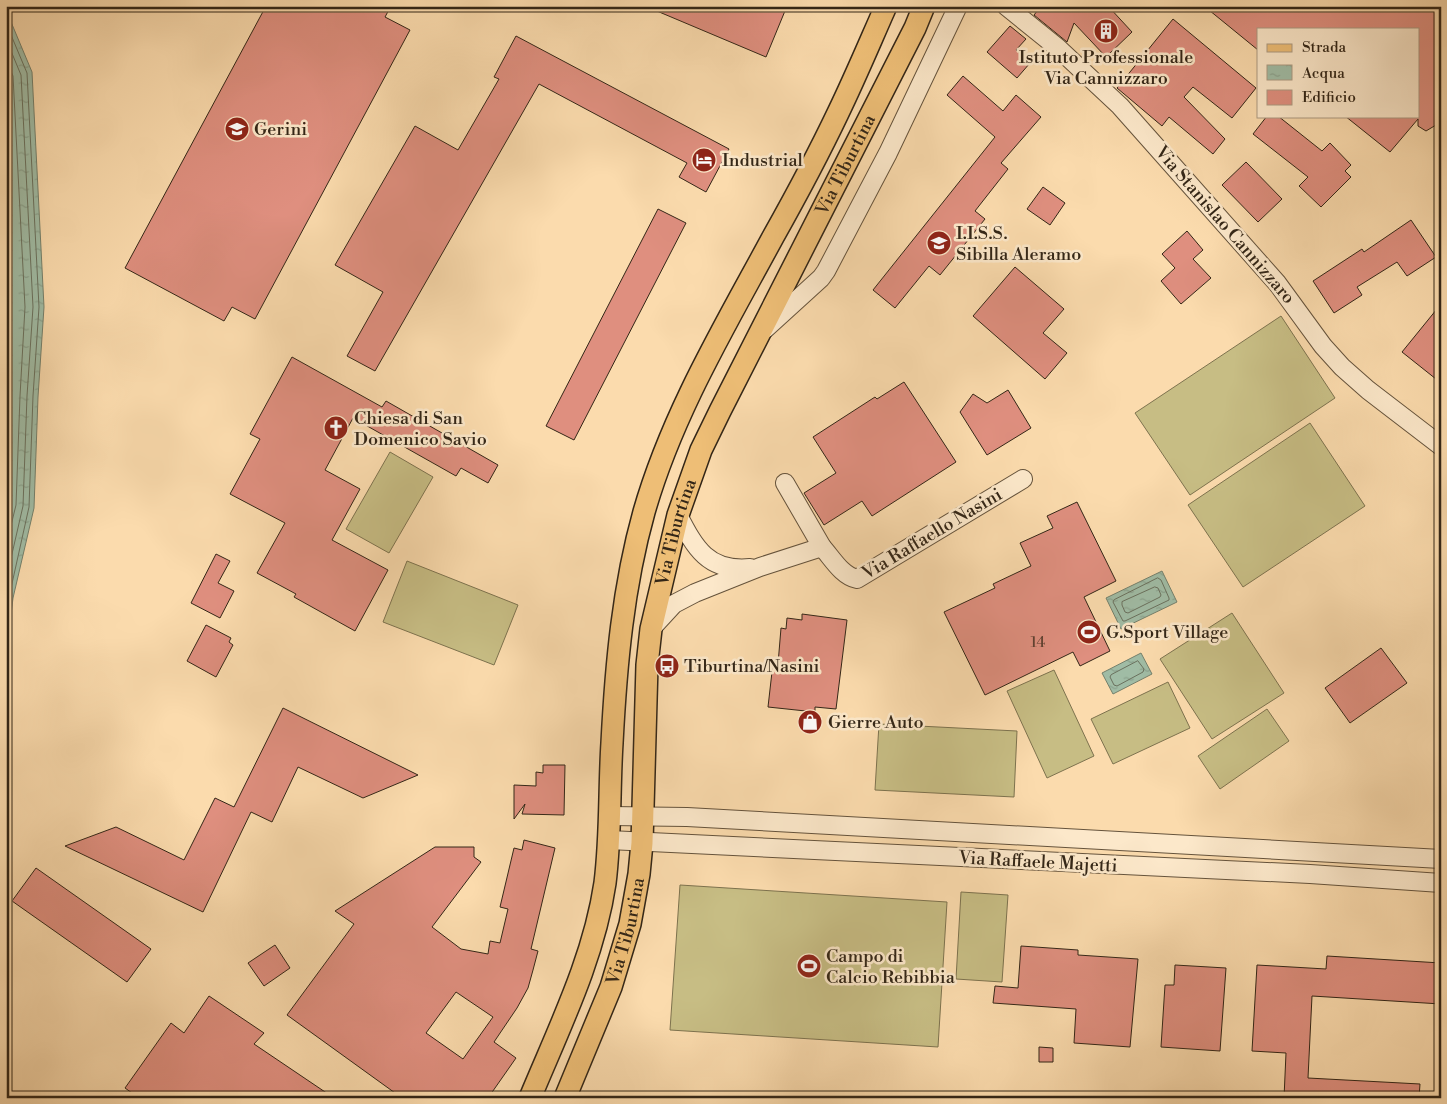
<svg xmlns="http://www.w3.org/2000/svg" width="1447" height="1104" viewBox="0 0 1447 1104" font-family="'Libre Bodoni',serif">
<defs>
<pattern id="water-ripples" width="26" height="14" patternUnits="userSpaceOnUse" patternTransform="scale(1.25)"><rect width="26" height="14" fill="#a0bca5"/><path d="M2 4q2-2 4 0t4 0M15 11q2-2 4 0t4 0" fill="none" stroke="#8aa18d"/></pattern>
</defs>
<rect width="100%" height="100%" fill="#fbdbad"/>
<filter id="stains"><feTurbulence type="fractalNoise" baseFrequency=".004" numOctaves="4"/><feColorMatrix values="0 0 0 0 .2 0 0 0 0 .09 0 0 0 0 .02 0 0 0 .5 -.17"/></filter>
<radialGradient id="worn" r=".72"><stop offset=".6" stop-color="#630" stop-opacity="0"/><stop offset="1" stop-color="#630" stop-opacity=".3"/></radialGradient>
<g fill="#c7bd84" stroke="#7d724e">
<polygon points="1281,316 1335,398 1190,495 1135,413"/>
<polygon points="1310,423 1365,506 1243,587 1188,505"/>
<polygon points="390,452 433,477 389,553 346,529"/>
<polygon points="407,561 518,605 494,665 383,622"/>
<polygon points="1232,613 1284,693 1212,739 1160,659"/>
<polygon points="1054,670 1094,756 1047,778 1007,691"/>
<polygon points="1168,682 1190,728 1113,764 1091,719"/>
<polygon points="1267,709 1289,741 1220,789 1198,756"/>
<polygon points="879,724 1017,731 1014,797 875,790"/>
<polygon points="680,885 947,902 938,1047 670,1030"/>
<polygon points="961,892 1008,895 1002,982 956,979"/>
</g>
<g fill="url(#water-ripples)" stroke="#74806c">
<polygon points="6,10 32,72 44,307 38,397 34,508 13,598 6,656 6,373 8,366 6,356"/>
<polygon points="1162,571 1177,602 1121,629 1106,598"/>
<polygon points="1141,653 1152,674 1113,694 1102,673"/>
</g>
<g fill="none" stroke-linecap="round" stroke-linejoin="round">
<g stroke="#6a715e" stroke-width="1">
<polyline points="6,23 27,73 39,307 33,396 29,507 9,597 6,616"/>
<polyline points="6,39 21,75 33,307 27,396 23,506 6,580"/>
<polyline points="6,59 13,76 25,307 20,396 16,505 6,546"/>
<polygon points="1158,578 1161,580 1169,598 1169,600 1125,621 1123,621 1113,602 1114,600"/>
<polygon points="1155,587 1158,588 1161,595 1160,597 1128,613 1125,612 1122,605 1122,602"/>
<polygon points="1138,661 1144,669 1143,672 1117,686 1114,685 1110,677 1111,675"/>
</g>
</g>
<g fill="#df8f7f" stroke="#332617" fill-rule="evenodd">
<polygon points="266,6 391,6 385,17 410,30 255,319 232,307 224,321 125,268"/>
<polygon points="645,6 787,6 766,57"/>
<polygon points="1041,6 1108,6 1132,32 1106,57 1074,23 1067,42 1034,15"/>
<polygon points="1204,6 1441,6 1441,122 1426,131 1418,126 1418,119 1390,152 1345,116 1418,116 1418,29 1258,29 1258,50"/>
<polygon points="1173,19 1256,88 1232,118 1193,87 1184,97 1225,139 1213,154 1169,117 1162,126 1117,88"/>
<polygon points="1010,26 1026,39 1016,50 1030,63 1017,78 987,52"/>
<polygon points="516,36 729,149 706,192 679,177 687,163 539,84 375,371 347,356 383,292 335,265 415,126 458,150 499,79 494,77"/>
<polygon points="963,76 1003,111 1016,95 1041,117 1001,163 1008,169 975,211 985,219 940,275 929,266 895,308 873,290 995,137 947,95"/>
<polygon points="1267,116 1278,116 1322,151 1330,143 1351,165 1345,171 1351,177 1321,207 1299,186 1308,177 1253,134"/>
<polygon points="1246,162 1282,199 1258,222 1222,185"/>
<polygon points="1043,187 1065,203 1050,225 1027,209"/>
<polygon points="658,209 686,223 574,440 546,426"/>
<polygon points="1411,220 1436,257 1407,276 1397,262 1357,287 1362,295 1334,313 1313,281 1362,249 1364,252"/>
<polygon points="1187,231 1203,250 1193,259 1211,278 1181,304 1161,281 1175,268 1162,254"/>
<polygon points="1015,267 1064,309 1043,333 1067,353 1045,379 973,316"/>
<polygon points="1441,304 1441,383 1402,352"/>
<polygon points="292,357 382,407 386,401 498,465 488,483 461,468 456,476 353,418 325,470 360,489 332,540 388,570 355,631 294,597 296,594 257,573 285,523 230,494 260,439 250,434"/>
<polygon points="904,382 956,462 872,516 862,501 824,525 804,493 836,473 813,437 875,397 877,399"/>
<polygon points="1008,390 1031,428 987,455 960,412 973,394 987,403"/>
<polygon points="1077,502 1116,581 1084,597 1110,651 1080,666 1073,652 985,695 944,612 995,588 993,584 1031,566 1020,543 1053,528 1047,516"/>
<polygon points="216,554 230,561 218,583 234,591 220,618 191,603"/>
<polygon points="802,614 847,620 836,709 815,707 815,712 768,707 773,663 778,664 781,628 786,629 787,618 802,620"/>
<polygon points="206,625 231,638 229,642 233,645 216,677 187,661"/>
<polygon points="1381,648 1407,683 1350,723 1325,688"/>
<polygon points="283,708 418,775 363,798 298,767 272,822 251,812 203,912 65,846 116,827 184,860 215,798 234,807"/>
<polygon points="543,765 565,765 564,815 522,814 525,804 514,819 514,785 536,786 536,772 543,773"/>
<path d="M524,840L555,848L531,949L538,951L533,970L528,988L517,1008L494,1042L516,1058L488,1098H402L287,1015L354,924L335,911L435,847H474V857L481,862L432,927L461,949L488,954L490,941L500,943L508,909L500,907L514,848L522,850ZM456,992L493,1017L463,1059L426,1033Z"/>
<polygon points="36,868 151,949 127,982 12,901"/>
<polygon points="275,945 290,968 264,986 248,963"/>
<polygon points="1021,946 1078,950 1078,955 1138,959 1130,1047 1074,1043 1076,1009 993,1003 995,986 1018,988"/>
<polygon points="1327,956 1441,963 1441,1004 1312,996 1308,1078 1420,1084 1419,1098 1284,1098 1286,1053 1252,1051 1257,965 1326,969"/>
<polygon points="1175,965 1226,968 1220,1051 1161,1047 1165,985 1174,985"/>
<polygon points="209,996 264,1033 254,1044 334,1098 139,1098 125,1088 171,1023 184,1033"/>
<polygon points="1039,1047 1053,1048 1053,1062 1039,1062"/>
</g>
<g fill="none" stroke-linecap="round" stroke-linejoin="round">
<defs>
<g id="minor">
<polyline points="1006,6 1058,48 1120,106 1277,283 1323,346 1342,367 1368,390 1441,446"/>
<polyline points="765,329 821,278 826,271 888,153 958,6"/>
<path d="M678,515C695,548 708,572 750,568"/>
<path d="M822,547C832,558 842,576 857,579L1023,479"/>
<polyline points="651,629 674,604 695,593 760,567 822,547 785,483"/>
<polyline points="611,816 687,817 1441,859"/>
<polyline points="609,840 1310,874 1441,883"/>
</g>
<g id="major">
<path d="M530,1098C559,1028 594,958 605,883C611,836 609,790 612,743C616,665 623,587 644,512C672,414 725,326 773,237C796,196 818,155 838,113C855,78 870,42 886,6"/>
<path id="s1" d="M565,1098L611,987L630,924L639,874L642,843L647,665L651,629L678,515L701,450L720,411L915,28L924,6"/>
</g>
</defs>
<use href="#minor" stroke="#65533c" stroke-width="20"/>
<use href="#major" stroke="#332617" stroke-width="24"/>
<use href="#minor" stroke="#fce8ca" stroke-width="18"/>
<use href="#major" stroke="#eebe76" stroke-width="21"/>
</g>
<defs>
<symbol id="building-disc" viewBox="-11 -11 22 22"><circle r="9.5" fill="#8f2418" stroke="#fce8ca"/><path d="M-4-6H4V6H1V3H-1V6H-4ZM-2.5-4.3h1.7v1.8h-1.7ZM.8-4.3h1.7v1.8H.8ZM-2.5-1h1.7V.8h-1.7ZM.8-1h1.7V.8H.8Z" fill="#fff"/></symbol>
<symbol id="school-disc" viewBox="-11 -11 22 22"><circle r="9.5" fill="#8f2418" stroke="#fce8ca"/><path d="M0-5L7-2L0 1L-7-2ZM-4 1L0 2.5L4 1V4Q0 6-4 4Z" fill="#fff"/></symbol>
<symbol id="hotel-disc" viewBox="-11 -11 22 22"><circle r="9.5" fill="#8f2418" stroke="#fce8ca"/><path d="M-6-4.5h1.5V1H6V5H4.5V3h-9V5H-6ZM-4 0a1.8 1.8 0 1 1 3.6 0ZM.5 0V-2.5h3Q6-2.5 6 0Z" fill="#fff"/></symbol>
<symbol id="church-disc" viewBox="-11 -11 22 22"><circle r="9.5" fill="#8f2418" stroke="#fce8ca"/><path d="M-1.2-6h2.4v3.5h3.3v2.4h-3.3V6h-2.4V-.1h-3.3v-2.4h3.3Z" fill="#fff"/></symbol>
<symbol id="stadium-disc" viewBox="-11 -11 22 22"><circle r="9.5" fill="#8f2418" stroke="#fce8ca"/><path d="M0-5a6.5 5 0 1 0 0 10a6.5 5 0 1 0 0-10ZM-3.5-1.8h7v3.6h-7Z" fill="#fff"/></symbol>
<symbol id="bus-disc" viewBox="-11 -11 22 22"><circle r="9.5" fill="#8f2418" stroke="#fce8ca"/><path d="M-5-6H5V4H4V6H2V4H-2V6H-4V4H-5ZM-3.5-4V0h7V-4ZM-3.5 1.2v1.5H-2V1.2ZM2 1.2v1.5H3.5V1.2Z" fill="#fff"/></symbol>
<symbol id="shop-disc" viewBox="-11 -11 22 22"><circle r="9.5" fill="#8f2418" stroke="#fce8ca"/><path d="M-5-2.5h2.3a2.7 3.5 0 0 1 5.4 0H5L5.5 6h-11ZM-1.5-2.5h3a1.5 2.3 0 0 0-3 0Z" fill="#fff"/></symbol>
</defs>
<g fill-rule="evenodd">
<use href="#building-disc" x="1092" y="17" width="28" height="28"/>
<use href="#school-disc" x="223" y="115" width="28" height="28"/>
<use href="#hotel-disc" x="690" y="146" width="28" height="28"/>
<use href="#school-disc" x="925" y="229" width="28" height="28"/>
<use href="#church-disc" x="322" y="414" width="28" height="28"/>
<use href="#stadium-disc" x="1075" y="618" width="28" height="28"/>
<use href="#bus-disc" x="653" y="652" width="28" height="28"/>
<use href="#shop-disc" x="796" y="708" width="28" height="28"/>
<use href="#stadium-disc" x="795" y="952" width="28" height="28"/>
</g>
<g text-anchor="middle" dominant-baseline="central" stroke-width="5" stroke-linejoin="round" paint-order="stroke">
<g font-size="15" fill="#5e4031">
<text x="1038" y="642">14</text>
</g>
<g font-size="18" fill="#332617" stroke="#fce8ca" text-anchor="start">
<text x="1106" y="57" text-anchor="middle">Istituto Professionale<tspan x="1106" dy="21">Via Cannizzaro</tspan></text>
<text x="254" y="129">Gerini</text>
<text x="722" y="160">Industrial</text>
<text x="956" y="233">I.I.S.S.<tspan x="956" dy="21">Sibilla Aleramo</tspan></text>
<text x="354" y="418">Chiesa di San<tspan x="354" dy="21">Domenico Savio</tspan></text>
<text x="1106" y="632">G.Sport Village</text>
<text x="684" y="666">Tiburtina/Nasini</text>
<text x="828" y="722">Gierre Auto</text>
<text x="826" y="956">Campo di<tspan x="826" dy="21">Calcio Rebibbia</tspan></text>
</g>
<g font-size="18" fill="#332617" stroke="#fce8ca">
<text stroke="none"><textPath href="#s1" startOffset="988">Via Tiburtina</textPath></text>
<text transform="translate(1225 225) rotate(49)">Via Stanislao Cannizzaro</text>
<text stroke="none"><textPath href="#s1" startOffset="582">Via Tiburtina</textPath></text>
<text transform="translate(932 534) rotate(-31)">Via Raffaello Nasini</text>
<text transform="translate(1038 862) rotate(3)">Via Raffaele Majetti</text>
<text stroke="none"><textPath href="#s1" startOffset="178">Via Tiburtina</textPath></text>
</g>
</g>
<rect width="1447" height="1104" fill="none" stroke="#fbdbad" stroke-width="25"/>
<rect x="8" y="8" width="1432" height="1089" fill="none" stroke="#332617" stroke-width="2.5"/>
<rect x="12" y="12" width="1422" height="1079" fill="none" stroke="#332617"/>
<rect x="1257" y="28" width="162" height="90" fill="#fce8ca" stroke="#ac9a82"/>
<rect x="1267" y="44" width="25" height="8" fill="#eebe76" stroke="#ac9a82"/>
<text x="1302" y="52" font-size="15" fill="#332617">Strada</text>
<rect x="1267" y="65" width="25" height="15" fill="url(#water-ripples)" stroke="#ac9a82"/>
<text x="1302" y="78" font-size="15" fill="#332617">Acqua</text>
<rect x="1267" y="90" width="25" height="15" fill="#df8f7f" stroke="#ac9a82"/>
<text x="1302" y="102" font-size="15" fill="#332617">Edificio</text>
<rect width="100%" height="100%" filter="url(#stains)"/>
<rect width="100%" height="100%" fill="url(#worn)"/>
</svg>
